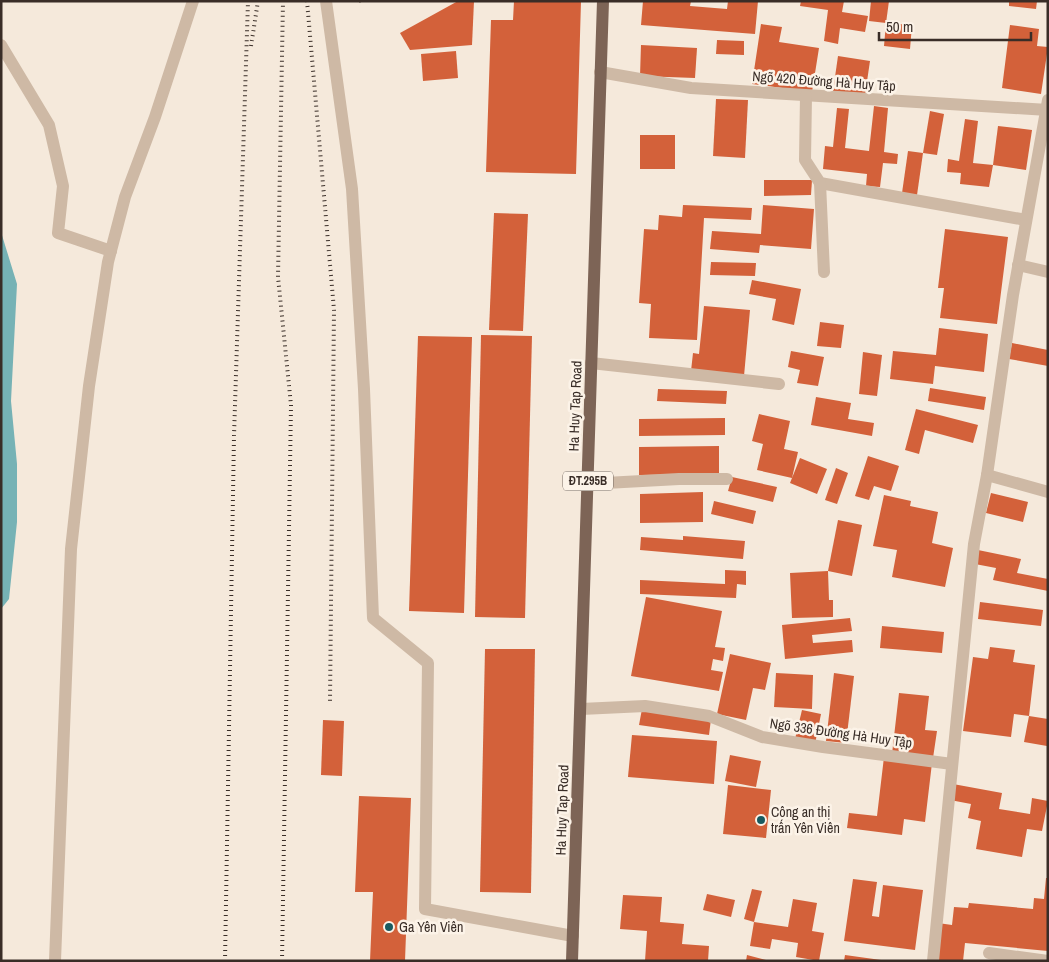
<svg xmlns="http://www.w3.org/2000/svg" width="1049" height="962" viewBox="0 0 1049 962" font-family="'Archivo Narrow',sans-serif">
<rect width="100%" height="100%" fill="#f5e9db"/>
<polygon fill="#76b2b5" points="1,232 17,284 11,401 17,464 17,522 9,599 1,609"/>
<g fill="#d3613a">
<polygon points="458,1 474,1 472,45 410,50 400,33"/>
<polygon points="514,1 581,1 576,174 486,172 491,20 513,20"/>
<polygon points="643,1 691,1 690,6 727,9 728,1 758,1 755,34 641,25"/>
<polygon points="801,1 844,1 842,12 868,16 865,32 840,28 838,44 824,41 828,10 800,6"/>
<polygon points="871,1 889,1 886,23 869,21"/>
<polygon points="1009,1 1037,1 1036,9 1009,6"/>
<polygon points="886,23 912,25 910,49 884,46"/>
<polygon points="761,24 782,27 779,42 819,48 812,92 752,84"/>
<polygon points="1010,25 1039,29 1037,46 1048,47 1041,94 1002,88"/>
<polygon points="717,40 744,41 744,55 716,54"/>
<polygon points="641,45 697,48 695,78 640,76"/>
<polygon points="456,51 458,78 423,81 421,54"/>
<polygon points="838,56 870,61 865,95 833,91"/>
<polygon points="716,99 748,100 745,158 713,156"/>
<polygon points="874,106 888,108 884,152 898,154 897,164 883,163 880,187 866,186 867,174 823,169 825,146 833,147 837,108 849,109 845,148 869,151"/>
<polygon points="930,111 944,114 937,155 923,153"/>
<polygon points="965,119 978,121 973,163 993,165 989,187 960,184 961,173 947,172 948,159 959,161"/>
<polygon points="998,126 1032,130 1026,170 993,165"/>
<rect x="640" y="135" width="35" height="34"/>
<polygon points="908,151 923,153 917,195 902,193"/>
<polygon points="764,180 812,180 811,195 764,196"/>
<polygon points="683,205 752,208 751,220 704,218 697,340 649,338 651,304 639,303 644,229 658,230 659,215 682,217"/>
<polygon points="763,205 814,209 811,249 760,245 759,253 710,249 712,231 761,234"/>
<polygon points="494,213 528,214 523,331 489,330"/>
<polygon points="945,229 1008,237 997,324 940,318 944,288 938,288"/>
<polygon points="711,262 756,263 755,276 710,275"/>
<polygon points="752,280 801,289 794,325 772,320 776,299 749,294"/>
<polygon points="704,306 750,310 744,376 691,371 693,353 699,354"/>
<polygon points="820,322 844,325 841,348 817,346"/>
<polygon points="939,328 988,334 984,372 935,366 933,384 890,379 893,351 936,355"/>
<polygon points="481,335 532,336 525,618 475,617"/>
<polygon points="418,336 472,337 464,613 409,611"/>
<polygon points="1012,343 1048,350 1048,366 1009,359"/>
<polygon points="791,351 824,357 818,386 797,383 800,370 788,367"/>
<polygon points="863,352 882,355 877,396 859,394"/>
<polygon points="930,388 986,397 984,410 928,401"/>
<polygon points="658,389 727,391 726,404 657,401"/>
<polygon points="816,397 851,403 848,419 874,423 872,436 811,425"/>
<polygon points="916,409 978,425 973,443 925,430 919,454 905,450"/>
<polygon points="759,414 790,421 784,449 798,452 792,478 800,458 827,469 817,494 790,483 792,478 757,470 763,444 752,441"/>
<polygon points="725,418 725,435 639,436 639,419"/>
<polygon points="719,446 719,474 639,475 639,447"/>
<polygon points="868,456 899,466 891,491 874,486 869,500 855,496"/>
<polygon points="836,468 848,473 837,504 825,500"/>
<polygon points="732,477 777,487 773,502 728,491"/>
<polygon points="703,492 703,522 640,523 640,494"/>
<polygon points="991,493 1028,502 1023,522 986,513"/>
<polygon points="884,495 911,501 910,506 938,512 932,543 953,548 945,587 892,577 897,550 873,546"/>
<polygon points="714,501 756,511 753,524 711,514"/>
<polygon points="838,520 862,525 852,576 828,571"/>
<polygon points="683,536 745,541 743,559 640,550 641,537 683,540"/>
<polygon points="978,550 1021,559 1017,573 1048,579 1048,591 993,580 996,568 975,564"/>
<polygon points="725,570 746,571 746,585 737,584 736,598 640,594 640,580 725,584"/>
<polygon points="828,571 829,600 833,600 833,617 792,618 790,573"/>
<polygon points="646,597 722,611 715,647 725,648 723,661 713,659 711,670 723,672 719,691 631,676"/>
<polygon points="980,602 1043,610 1041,626 978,619"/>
<polygon points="850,618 852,631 812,635 813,643 852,640 853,652 785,659 782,625"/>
<polygon points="882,626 944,632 942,653 880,648"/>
<polygon points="990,647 1015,650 1013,662 1035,665 1029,716 1014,714 1011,737 963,731 973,657 988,659"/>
<polygon points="485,649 535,649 531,893 480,892"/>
<polygon points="730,654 771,663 765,690 753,688 746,720 717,714"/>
<polygon points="776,673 813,675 812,709 774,707"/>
<polygon points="834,673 854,676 846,743 826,741"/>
<polygon points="899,693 929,696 925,730 937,731 933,758 892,754"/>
<polygon points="642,709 711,719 709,735 639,725"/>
<polygon points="802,710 821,714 815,744 795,739"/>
<polygon points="1029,716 1048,719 1047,746 1024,742"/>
<polygon points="323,720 344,721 342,776 321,775"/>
<polygon points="632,735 717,741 714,784 628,777"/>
<polygon points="730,755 761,761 756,787 725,781"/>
<polygon points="884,757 932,763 925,822 904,819 902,835 847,828 849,813 877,816"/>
<polygon points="953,784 1002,793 999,809 1030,814 1032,798 1048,801 1042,831 1027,829 1022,857 976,849 981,821 968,818 971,804 950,800"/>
<polygon points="728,785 771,790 766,838 723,834"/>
<polygon points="359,796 411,798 405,961 370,961 373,892 355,892"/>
<polygon points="1046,878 1048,878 1048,951 965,943 963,961 934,961 938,923 952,925 954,907 968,908 969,903 1033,909 1034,898 1044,899"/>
<polygon points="853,879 877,882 872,916 879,917 883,885 923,890 915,950 844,941"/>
<polygon points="752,889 762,891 754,922 744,919"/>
<polygon points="707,894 735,900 731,917 703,910"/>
<polygon points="623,895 662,897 660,922 684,924 682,944 709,946 708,961 645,961 647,931 620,929"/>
<polygon points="793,899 817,903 812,931 824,933 819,961 796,957 798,943 772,939 770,949 750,946 754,922 788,927"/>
<polygon points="747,955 766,960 766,961 746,961"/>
<polygon points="845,955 881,960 881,961 844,961"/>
</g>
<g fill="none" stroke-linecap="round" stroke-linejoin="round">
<g stroke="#ceb9a5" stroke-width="12">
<polyline points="326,1 352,189 364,389 373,618 428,663 425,909 573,936"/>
<polyline points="1,45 49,125 63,186 58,233 111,251"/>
<polyline points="600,72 691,88 1048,110"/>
<polyline points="806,96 805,160 820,183 1026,220"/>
<polyline points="820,183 824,272"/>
<polyline points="1018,265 1048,272"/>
<polyline points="591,363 779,384"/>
<polyline points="987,475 1048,492"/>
<polyline points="587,484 679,479 727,479"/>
<polyline points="581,709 645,706 709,716 762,737 823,747 952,764"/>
<polyline points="989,953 1048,961"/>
<polyline points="55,961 71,549 89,386 108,262 125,197 155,117 193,1"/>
<polyline points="933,961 974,544 987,475 1013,295 1048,100"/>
</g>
<polyline stroke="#7d6456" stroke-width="12" points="572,961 603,1"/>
<g stroke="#392d27" stroke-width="4" stroke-dasharray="1 4" stroke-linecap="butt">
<polyline points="307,1 334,310 330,702"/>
<polyline points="361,1 362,3"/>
<polyline points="251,46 258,1"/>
<polyline points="225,961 234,436 248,1"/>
<polyline points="282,961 291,405 278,277 283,1"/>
</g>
</g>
<g fill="#185a60" stroke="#fcf3e8" stroke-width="2">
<circle cx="761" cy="820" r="5"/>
<circle cx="389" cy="927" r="5"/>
</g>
<g text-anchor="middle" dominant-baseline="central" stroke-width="5" stroke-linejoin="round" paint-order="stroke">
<rect fill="#fcf3e8" stroke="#746861" stroke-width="1" x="563" y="471.5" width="50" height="19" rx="4"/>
<g font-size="12" font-weight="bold" fill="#392d27">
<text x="588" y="481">ĐT.295B</text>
</g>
<g font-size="14" fill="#392d27" stroke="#fcf3e8">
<text transform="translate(824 81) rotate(4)">Ngõ 420 Đường Hà Huy Tập</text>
<text transform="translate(575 406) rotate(-88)">Ha Huy Tap Road</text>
<text transform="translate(841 733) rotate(8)">Ngõ 336 Đường Hà Huy Tập</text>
<text transform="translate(562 810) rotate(-88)">Ha Huy Tap Road</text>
</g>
<g font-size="14" fill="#392d27" stroke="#fcf3e8" text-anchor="start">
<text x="771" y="812">Công an thị<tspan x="771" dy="16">trấn Yên Viên</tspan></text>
<text x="399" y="927">Ga Yên Viên</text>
</g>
</g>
<rect width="1049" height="962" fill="none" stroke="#392d27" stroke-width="5"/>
<path d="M879 32v8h152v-8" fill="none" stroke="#392d27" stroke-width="2.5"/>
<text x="886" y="32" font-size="15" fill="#392d27" stroke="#fcf3e8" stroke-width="4" paint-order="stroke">50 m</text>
</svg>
